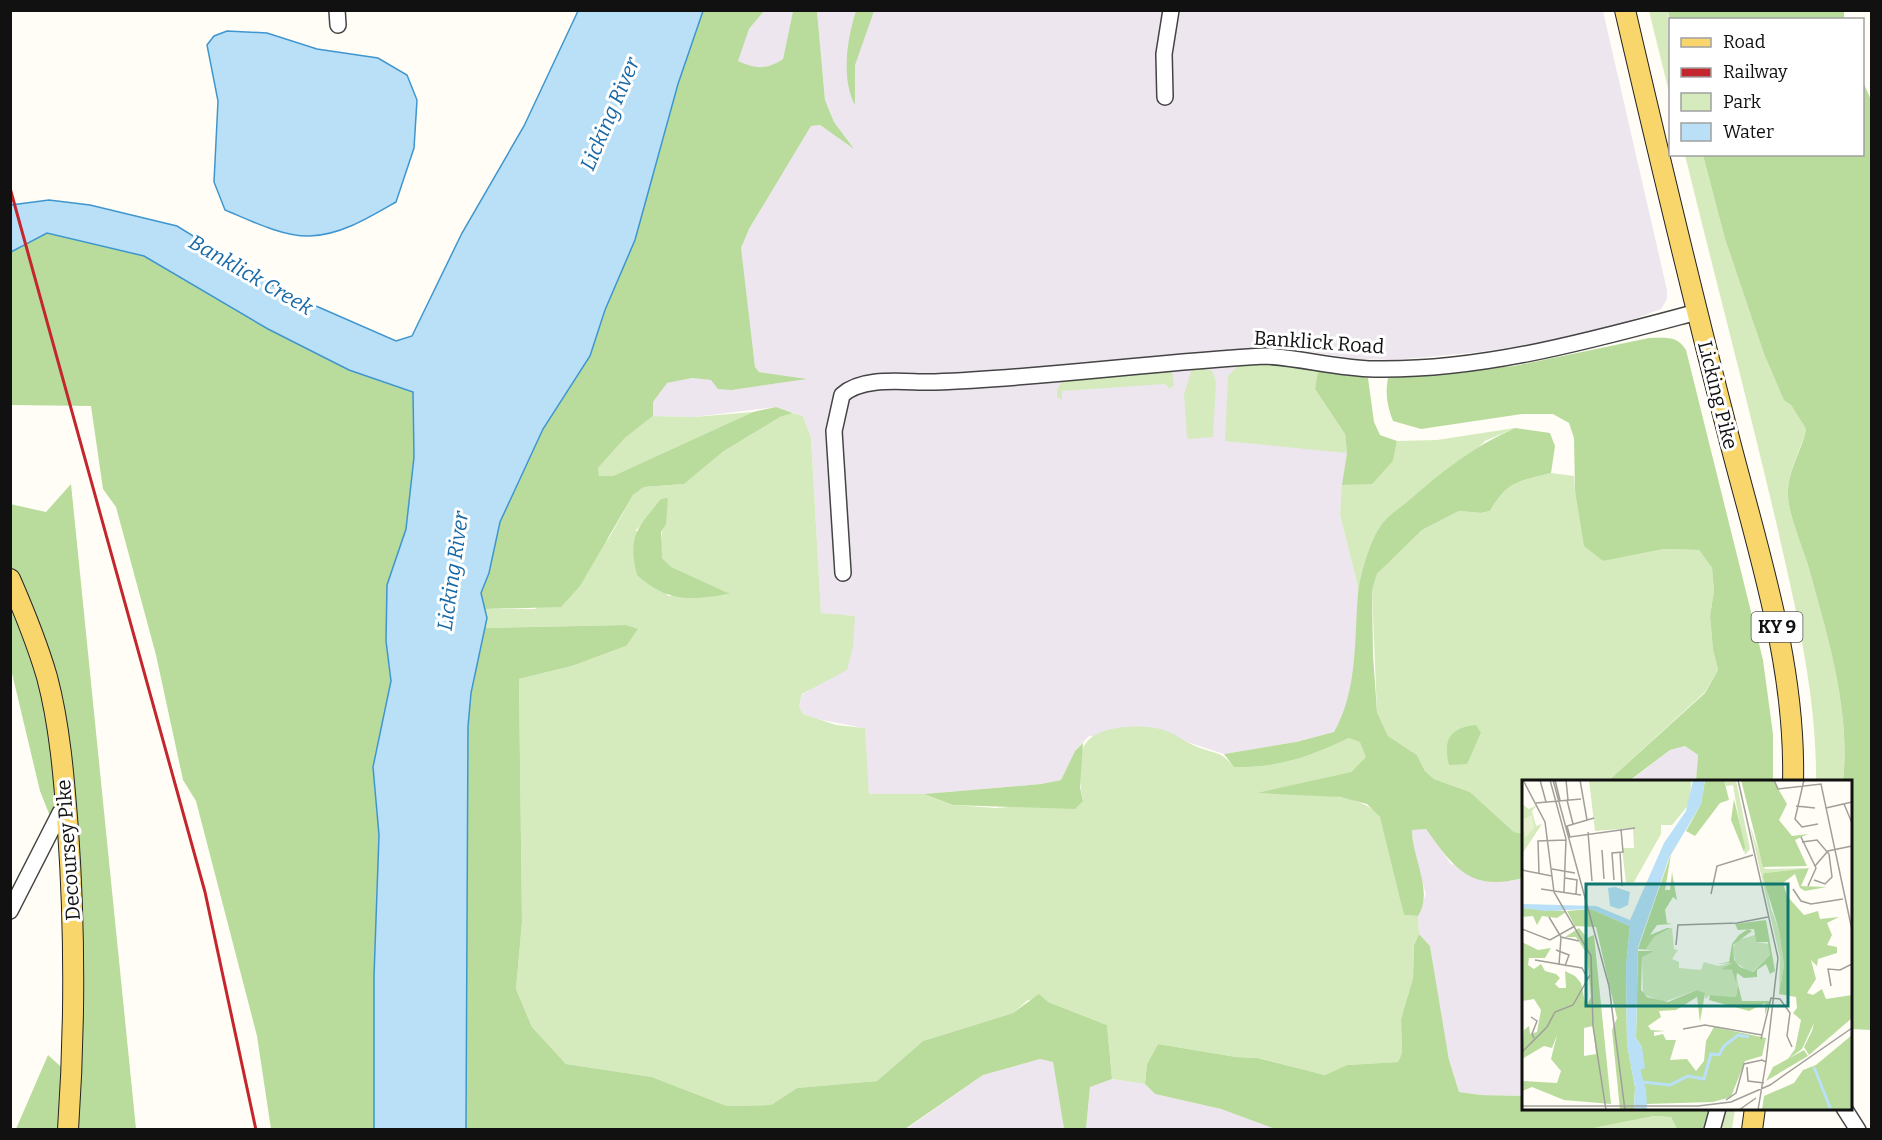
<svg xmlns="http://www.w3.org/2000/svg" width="1882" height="1140" viewBox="0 0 1882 1140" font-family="Bitter,serif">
<rect width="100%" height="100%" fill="#fffdf5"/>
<g fill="#eee6ef">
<polygon points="764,11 793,11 783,59 773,66 757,69 737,61 749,29"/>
<polygon points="817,11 1603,11 1667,290 1667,299 1661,309 1629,321 1553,341 1480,352 1395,360 1357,359 1298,350 1263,351 843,387 863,393 873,388 1250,362 1318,370 1315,389 1347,453 1340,515 1359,591 1354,670 1345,712 1334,732 1296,742 1224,754 1184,741 1089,736 1075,751 1061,780 1041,784 924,794 869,794 864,728 817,719 803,714 799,706 802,695 820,683 855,616 821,614 811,437 803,416 776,407 694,417 653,416 653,402 666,383 692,378 711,380 732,390 804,379 759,372 755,367 740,248 749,229 811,126 820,125 853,148 834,122 825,100"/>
<polygon points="1685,746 1698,755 1696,781 1629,782 1670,750"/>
<polygon points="1426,828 1451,864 1510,881 1523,878 1523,1096 1481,1095 1459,1092 1449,1060 1430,946 1419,934 1418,916 1426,894 1414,855 1412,830"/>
<polygon points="1040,1059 1053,1062 1064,1129 905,1130 983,1075"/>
<polygon points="1112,1079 1145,1084 1155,1094 1221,1109 1278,1129 1086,1130 1090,1086"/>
</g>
<g fill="#d5ebbd" fill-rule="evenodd">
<polygon points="1649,11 1668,11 1670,96"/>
<path d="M1685,155H1703L1725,239L1764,354L1784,399L1791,405L1806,429C1801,451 1787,471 1788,495C1788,512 1802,547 1808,565C1827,635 1851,709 1843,781H1816C1817,695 1796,610 1777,526C1748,402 1715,278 1685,155Z"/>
<polygon points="1250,362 1318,370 1315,389 1345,434 1347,453 1225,441 1228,376 1240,363"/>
<polygon points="1202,368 1212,371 1216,381 1213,437 1190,439 1187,437 1184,394 1192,369"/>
<polygon points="1166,370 1172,372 1174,385 1170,389 1165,384 1062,391 1062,400 1057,397 1057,389 1065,378"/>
<polygon points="753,412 613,476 599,477 598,468 625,438 653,416 694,417"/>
<path d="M793,413L803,416L811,437L821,613L855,616L853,647L847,670L802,694L799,706L803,714L836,725L865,728L869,794H924L953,805L996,808L1083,801C1075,756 1076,731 1126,727C1140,726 1153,726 1167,731C1177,735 1185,742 1195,746C1213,754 1221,750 1234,767C1279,768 1309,757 1349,738L1361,742L1367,757L1351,772L1260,793C1290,795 1361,789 1379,816C1389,830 1400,894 1404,915L1418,916L1419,934L1414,945L1413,978L1401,1019L1402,1053L1398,1062L1347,1065L1325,1075L1259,1058L1236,1057L1158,1044L1147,1064L1145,1084L1112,1079L1107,1025L1048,1002L1028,1000L1013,1013L923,1041L877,1081L797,1088L771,1105L727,1106L652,1077L566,1064L532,1027L516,989L522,922L519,679L572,666L626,646L625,625L485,628L487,618L485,609H535L609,538L633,495L644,487L684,484L724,451L780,417ZM668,498C666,518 658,538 662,558L670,567L728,595L668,596L636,530Z"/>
<polygon points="1515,428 1485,441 1366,560 1359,591 1340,515 1342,485 1372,483 1393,461 1397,441 1437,440"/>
<path d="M1551,473L1574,476L1575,490L1602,561L1664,549L1699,550L1712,568L1714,591L1710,616L1713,650L1718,670L1705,692L1608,781L1524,782L1523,834L1514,832L1470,792L1434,779L1425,771L1417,755L1388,736L1377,712L1372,591L1377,574L1422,530L1459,511L1481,513L1490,511C1508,480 1518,482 1551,473ZM1481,733L1474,748L1450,736Z"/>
<polygon points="1725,1109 1735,1109 1732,1129 1719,1130"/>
<polygon points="1654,1116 1671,1117 1677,1129 1584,1130"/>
</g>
<g fill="#b9dc9c">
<path d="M703,11H764L749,29L738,61C755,69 767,70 783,59L793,11H817L825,100L834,122L854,149L820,125L811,126L749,229L741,248L755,367L759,372L807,379L732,390L718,389L711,380L692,378L667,383L653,402V416L625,438L598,468L599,476H613L753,412L776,407L793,413L780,417L724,451L684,484L644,487L633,495L580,586L561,607L485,609L481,593L489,573L500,522L543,429L590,356L664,137L678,84Z"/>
<path d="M856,11H874L855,65V105C841,79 847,38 856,11Z"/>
<polygon points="1668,11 1844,11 1844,19 1670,20 1670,23"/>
<path d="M1863,82L1872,102L1871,1030L1851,1029L1850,782L1843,781C1851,709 1827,635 1808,565C1802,547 1788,512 1788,495C1787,471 1802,451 1806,429L1791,405L1784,400L1764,354L1725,239L1703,155L1862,154Z"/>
<polygon points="47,233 144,256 349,370 413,392 414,457 406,530 387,585 386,641 391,681 373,767 379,835 374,976 374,1129 271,1129 257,1036 196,801 183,780 156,655 116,507 103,489 91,406 11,405 11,252"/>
<path d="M1649,338C1665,338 1677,335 1686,350L1763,660L1773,734V781H1696L1698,755L1685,746L1670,750L1629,781H1608L1705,693L1718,670L1713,650L1710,616L1714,591L1712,568L1699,550L1664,549L1603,561L1584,546L1575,490L1574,438L1569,423L1553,414H1522L1421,429L1393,421C1387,406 1385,393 1388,378L1514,366Z"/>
<polygon points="1318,370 1368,378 1374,422 1380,435 1397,441 1393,461 1372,484 1342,485 1347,453 1345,434 1315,389"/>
<path d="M1515,428L1550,433L1555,446L1551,473C1518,482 1508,480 1490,511L1481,513L1459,511L1422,530L1377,574L1372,591L1373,655L1377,712L1388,736L1417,755L1425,771L1434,779L1470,792L1514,832L1523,834V878C1470,892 1454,868 1426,829L1412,830C1412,859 1434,891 1418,916L1404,915L1380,817L1367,804L1340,797L1257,793L1351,772L1366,757L1360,742L1349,738C1309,757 1279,768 1234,767L1224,754L1296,742L1334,732C1358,690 1354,641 1358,594C1360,575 1370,540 1382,524C1388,516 1398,509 1406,503C1440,473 1474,446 1515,428Z"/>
<polygon points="71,484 136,1129 16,1129 48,1055 71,1076 71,869 40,791 11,669 10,504 46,512"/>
<path d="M668,498L666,524L661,532L662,558L671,567L730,594C689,600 669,603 637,575C627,535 638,528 661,499Z"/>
<polygon points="625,625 638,629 626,646 572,666 519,679 522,922 516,989 532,1027 566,1064 652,1077 727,1106 771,1105 797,1088 877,1081 923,1041 1013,1013 1039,994 1048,1002 1107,1025 1112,1079 1090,1087 1086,1129 1064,1129 1053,1062 1040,1059 983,1075 905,1129 466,1130 468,727 471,693 485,628"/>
<path d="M1476,725L1481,733L1467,764L1449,765C1443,740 1449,728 1476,725Z"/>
<polygon points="1083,743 1080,787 1083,801 1075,809 953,805 924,794 1041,784 1061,780 1075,751"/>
<polygon points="1419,934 1430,946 1449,1060 1459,1092 1481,1095 1523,1096 1524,1108 1711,1109 1706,1130 1677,1129 1671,1117 1654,1116 1584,1130 1278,1130 1221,1109 1155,1094 1145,1084 1147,1064 1158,1044 1236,1057 1258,1058 1325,1075 1347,1065 1398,1062 1402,1053 1401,1019 1413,978 1414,945"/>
</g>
<g fill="#b9e0f7" stroke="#3f96cf" stroke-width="1.5">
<polygon points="578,11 703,11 678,84 635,240 605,310 590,356 543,429 500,522 489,573 481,593 487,618 471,693 468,727 466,1129 374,1129 374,976 379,835 373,767 391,681 386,641 387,585 406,529 414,457 413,392 349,370 268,329 144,256 47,233 11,252 11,205 49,200 90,205 177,226 284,292 396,341 412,336 462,233 524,126"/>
<path d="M227,31L267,33L317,49L378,58L407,75L417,100L414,148L396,202C370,217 341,235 310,236C283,237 249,220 225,210L214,182L218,101L207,45L214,36Z"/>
</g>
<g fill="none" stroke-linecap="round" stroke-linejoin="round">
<defs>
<g id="minor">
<polyline points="337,10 338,25"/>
<polyline points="1165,97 1164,54 1171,10"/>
<path d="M843,573L834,431L842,395C864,375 908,383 935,382C1045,378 1155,362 1265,356C1301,358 1337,368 1374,369C1483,371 1592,340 1697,312"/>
<polyline points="10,911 60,813 66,808"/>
<polyline points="1844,1108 1858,1130"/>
<polyline points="1712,1130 1718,1108"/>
</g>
<g id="major">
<path d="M1625,10C1658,152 1692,294 1728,434C1757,548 1796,663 1793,782"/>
<path d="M10,579C24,611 37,643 47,677C60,726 64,779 68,830C75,930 75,1029 68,1130"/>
<polyline points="1752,1130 1755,1108"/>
</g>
</defs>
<use href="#minor" stroke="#444" stroke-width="18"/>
<use href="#major" stroke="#222" stroke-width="22"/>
<use href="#minor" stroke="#fff" stroke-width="15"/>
<use href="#major" stroke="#f9d66b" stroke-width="20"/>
<polyline stroke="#c4262e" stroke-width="3" points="10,188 205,892 256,1130"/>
</g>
<g text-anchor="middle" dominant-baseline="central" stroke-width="6" stroke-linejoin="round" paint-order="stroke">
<rect fill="#fff" stroke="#585858" stroke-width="1.5" x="1751.5" y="612" width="51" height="30" rx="4.5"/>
<g font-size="18" font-weight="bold" fill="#111">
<text x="1777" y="627">KY 9</text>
</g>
<g font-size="20" fill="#111" stroke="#fff">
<text transform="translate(1319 342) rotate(4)">Banklick Road</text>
<text transform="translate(1718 395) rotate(76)">Licking Pike</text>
<text transform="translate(68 850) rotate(-94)">Decoursey Pike</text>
</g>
<g font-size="21" font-style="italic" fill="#1768a6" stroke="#fff">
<text transform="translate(610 114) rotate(-67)">Licking River</text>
<text transform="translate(251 275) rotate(30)">Banklick Creek</text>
<text transform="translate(453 571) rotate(-82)">Licking River</text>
</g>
</g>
<g transform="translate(1522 780)">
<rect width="330" height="330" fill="#fffdf5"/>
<path d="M67,0H169L168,23L150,45H139V54L112,102L104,103L100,68H112L111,48L73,51ZM202,0H214L228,69L223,75L211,5L204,6ZM0,24L7,29L15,25L10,31L14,46L20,44L0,74ZM228,46L243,89L287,88L242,93L249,129L257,150L262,185L257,214L258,178ZM150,148L152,169L156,170L150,179L157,182V188L179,190L182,182L196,186L210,183L201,188L212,191L216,202L214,217L188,215L183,219V213L175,210L142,222L121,214L120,176L132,171L116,169H124L132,157ZM233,155L234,162L247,164L248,175L229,193L213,182L211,167L216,160Z" fill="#d5ebbd"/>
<path d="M183,0H202L207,20L198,23L173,56L164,51L179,24ZM219,0H251L265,24L257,40L270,56L286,54L273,60L285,86L241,87ZM212,19L223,67L222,72L209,40ZM149,74L143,110H148L150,92L155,120L151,117L143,130L145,143L150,144L135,145L128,155L145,148H149L132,157L124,169H116ZM287,88L279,106L305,107L283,111L278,108L273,94L261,103L265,116L282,135L296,131L298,139L317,137L305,143L310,155L305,165L315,167V173L296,179L295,186L289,180L294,199L285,213L291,215L300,209L304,219L330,215V238L287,275L282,267L290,251L292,243L280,269L266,279L273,269L279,240L271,233L275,228L274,217L257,214L262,185L257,150L241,97L242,93ZM0,128L43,131L44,132L35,138L20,136L15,145L11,136L0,137ZM69,129L108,146L104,186L105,264L113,307L112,330H98L90,250L95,238L74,147L53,146L45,131ZM244,140L253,191L248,194L244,184L235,190V197L222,198L215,193L214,202L210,190L199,189L210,183L195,184L207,182L210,164L217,155L226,149L230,151L211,165L212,180L218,187L231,192L248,175L246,162H234L232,149L216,150L213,144ZM57,148L65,158L72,155L89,324L42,320L10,307L0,311V301L35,303L39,291L29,279L35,255L30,268L22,266L0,279L2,250L7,246L8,254L15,252L19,230L12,219L0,221V162L16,170L29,168L23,178H7L6,185L12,189L19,184L23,191L34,194L38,198L33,204L37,208H44L43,191L53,196L59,203L64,227L69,217L65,174L54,157H43ZM71,246L74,274L62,276V248ZM116,171H132L120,177L119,210L125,217L146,222L175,210L183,213L178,242L175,217L154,230L137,231L139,237L126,246L129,250L143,251L132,252V256L141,254L144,260H154L148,280L165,279L174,291L182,281L184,261L192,247L244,258L240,276L223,281L209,317L191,322L124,324L118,290L120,267L114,258ZM216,204L220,221H248L243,235V223L227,231L187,220L188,215L214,217ZM330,255L329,330H240L242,316L272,303L281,290L294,285ZM282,270L286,276L244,301L251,287Z" fill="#b9dc9c" fill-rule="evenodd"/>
<path d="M10,35L12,48L3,58L0,40Z" fill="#e6f2cf"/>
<path d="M171,0H183L179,24L147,78L116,167L114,258L120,267L123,288L118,290L124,309L125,330H112L113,307L105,264L104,186L108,146L69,129L23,131L0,128V124L74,126L108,140L142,63L164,31ZM93,107L108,112L106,125L97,129L88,126L86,108Z" fill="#b9e0f7"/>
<path fill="none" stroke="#b9e0f7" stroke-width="3" d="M292,287L309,330M120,302L148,305L166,296L182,299L189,274L197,275L202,266L216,255L227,257"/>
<path fill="none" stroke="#a09f9a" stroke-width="1.5" d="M1,0L23,42L32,112L69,176L71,246L84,330M18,0L24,22M28,0L44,59L42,112M31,0L87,206L103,330M33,0L38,20M44,0L46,20M58,0L65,40M216,0L256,178L244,282M252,0L256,9L299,4L330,150M282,0L273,39L280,47L296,44M45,20L51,44M14,23L59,19M322,24L330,43M274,26L293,28M304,28L330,22M72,38L45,46L48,57L113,48M66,52L70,101M279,57L294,88L286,106M280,62L295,60L307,74L310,97L303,104L292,100M80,70L82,99M98,72L100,106M293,86L306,71L330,66M30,89L53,93M0,90L30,96M17,93L16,61L44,60M43,98L55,100L54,114M92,100L90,73L101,72L99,49M19,109L59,115M271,109L279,121L289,124L321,119M189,114L195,86L231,75M27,137L39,157L57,161M0,149L28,160L53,146M154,165L156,145L215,143L246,137M34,170L47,175L43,186M13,180L60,188L66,199M37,185L39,157M309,206L306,189L318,190L330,184M9,237L15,241L10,254L12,258M161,249L183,245L240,255M239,259L249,218L258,219L268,233L265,256L270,267M0,272L25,247L33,232L51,225L68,195M225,287L226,301L242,303M204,320L214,313L222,284L240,280L244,282L236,330M0,326H176L209,322L248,305L330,248M217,330L234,318"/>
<path fill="#0f766e" fill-opacity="0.15" stroke="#0f766e" stroke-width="3" d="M64,104H266V226H64Z"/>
<rect width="330" height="330" fill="none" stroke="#111" stroke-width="3"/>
</g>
<rect width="1882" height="1140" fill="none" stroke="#111111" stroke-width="24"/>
<rect x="1669" y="18" width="195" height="138" fill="#ffffff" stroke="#a0a0a0" stroke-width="1.5"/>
<rect x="1681" y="38" width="30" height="9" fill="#f9d66b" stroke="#a0a0a0" stroke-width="1.5"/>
<text x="1723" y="48" font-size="18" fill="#111111">Road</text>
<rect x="1681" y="68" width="30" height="9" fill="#c4262e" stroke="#a0a0a0" stroke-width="1.5"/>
<text x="1723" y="78" font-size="18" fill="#111111">Railway</text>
<rect x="1681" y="93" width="30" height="18" fill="#d5ebbd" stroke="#a0a0a0" stroke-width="1.5"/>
<text x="1723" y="108" font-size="18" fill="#111111">Park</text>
<rect x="1681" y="123" width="30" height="18" fill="#b9e0f7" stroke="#a0a0a0" stroke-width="1.5"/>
<text x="1723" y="138" font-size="18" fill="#111111">Water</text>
</svg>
